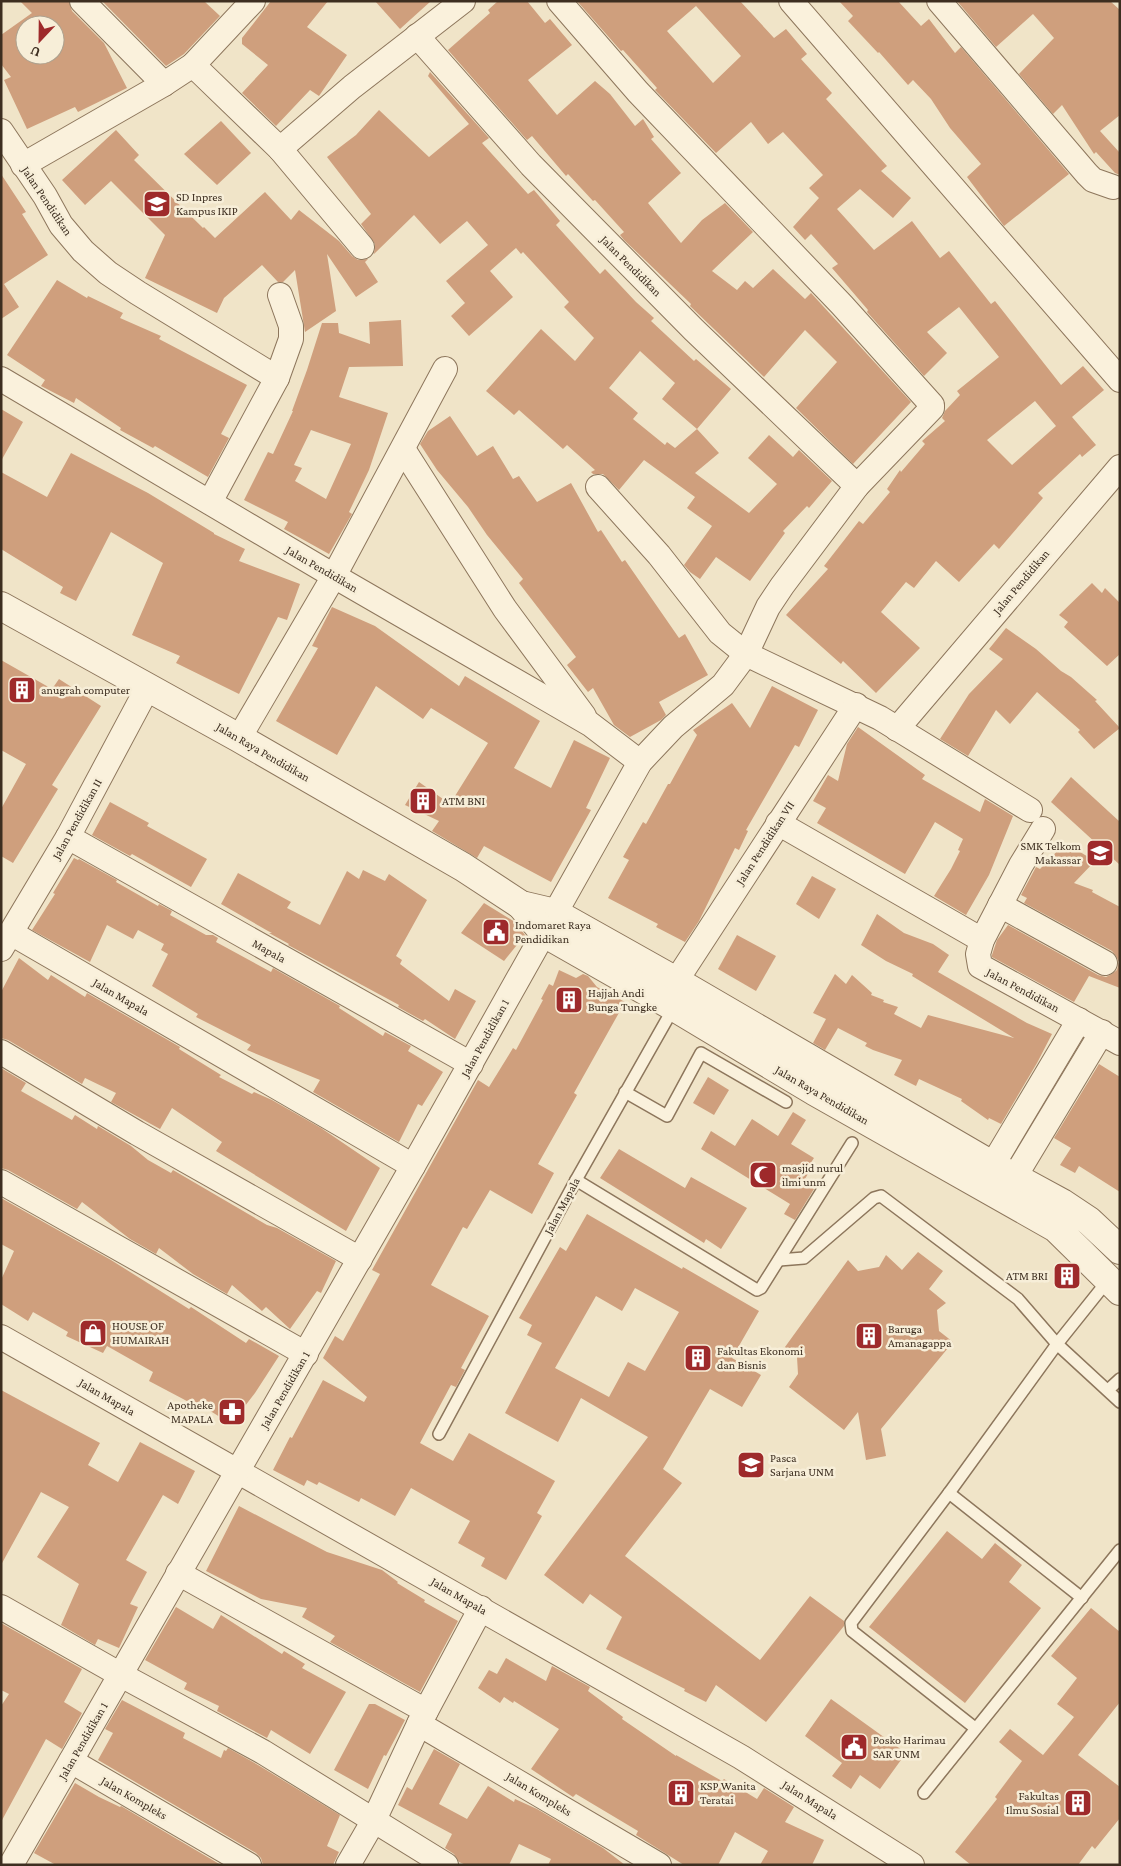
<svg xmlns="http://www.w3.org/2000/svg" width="1121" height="1866" viewBox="0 0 1121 1866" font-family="'Crimson Pro',serif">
<rect width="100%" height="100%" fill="#f0e4c8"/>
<g fill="#cf9f7d" fill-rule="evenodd">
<path d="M20,1H69L72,11L104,43L127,88L78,112L75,107L27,129L4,80L11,77L1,64V35L32,13ZM25,25H55V55H25Z"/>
<polygon points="102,1 204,1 220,16 184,54 166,66"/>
<polygon points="271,1 328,1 307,27 347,55 319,96 310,90 276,126 242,93 268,65 242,44 242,38"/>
<polygon points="375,1 431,1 400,29"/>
<polygon points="498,1 527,1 545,23 550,19 572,45 528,80 557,115 595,81 610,94 635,126 643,119 654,137 651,139 681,173 648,203 681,243 702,220 725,203 753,232 712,271 737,290 745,281 753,288 773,269 805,299 811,293 911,402 853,464 796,408 837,362 805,330 764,377 690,306 691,304 624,240 620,235 624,232 595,200 593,201 568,174 566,176 532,136 527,140 448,50 490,13 488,10"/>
<path d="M577,1H740L774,38L786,29L807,54L801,59L832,93L826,99L887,166L881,171L911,198L893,218L860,189L837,209L874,250L912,221L940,258L949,251L991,304L995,301L1061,385L1083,366L1104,390L1072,417L1096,445L1082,457L1080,454L1038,493L1043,498L999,549L994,544L959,582L936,561L914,588L906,582L881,612L920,648L876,693L843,661L841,664L786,615L828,569L824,566L859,521L863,524L890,492L887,489L900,470L901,472L925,444L922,441L945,421L942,418L945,411L960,395L957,391L999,357L959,307L927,332L947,353L924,376L867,312L868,310L832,268L838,264L811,234L805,240L793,227L819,198L809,188L823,175L783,132L768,144L751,122L716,153L655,90L657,88L623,50L621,51ZM696,6L741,56L713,83L667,31ZM1035,401L1056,426L1012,465L987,440Z"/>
<polygon points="839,1 898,1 921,26 929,19 955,53 961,47 1069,174 1004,226 967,177 981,164 950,128 931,99 913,80 908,85 879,52 878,53 848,21 853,16"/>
<polygon points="957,1 1110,1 1120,10 1120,115 1100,131 1120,153 1120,175 1115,173 1096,152 1094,154 1062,105 1053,114 1019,74 1054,38 1033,14 996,47"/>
<path d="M430,72L489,138L482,143L528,194L534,190L560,221L556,225L600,274L605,269L636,302L654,318L651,321L694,361L696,359L731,389L697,429L719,453L695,473L749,513L777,484L748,458L769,435L793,457L799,450L832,481L809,508L807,506L783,531L785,533L750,581L716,557L700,579L690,572L684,565L712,526L687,508L695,497L644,460L619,490L603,474H593L591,472L595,470L567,445L563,449L519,410L514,415L486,391L541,329L575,361L594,338L564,307L569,302L523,252L521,254L516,248L490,271L513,297L469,336L451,316L465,303L446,281L488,245L467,221L440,244L414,215L374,254L375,244L361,224L371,214L327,157L356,135L379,110L429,157L469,124L428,76ZM640,351L675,383L662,399L697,429L675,448L667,442L665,445L633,419L638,413L609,388Z"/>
<polygon points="221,121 251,153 217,185 184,154"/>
<polygon points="116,130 139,155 134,160 203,228 204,227 215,238 265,192 291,220 299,210 339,241 352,256 358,260 368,259 365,262 378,282 356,297 327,254 336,311 305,332 295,270 283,282 278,282 262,265 224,298 217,313 145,278 165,235 111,181 85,205 62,180"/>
<polygon points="1,174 26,212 22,214 48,255 4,284 19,307 1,319"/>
<polygon points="57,280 87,298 88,296 123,313 120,318 161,336 159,339 247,385 221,434 229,438 208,477 155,446 153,448 120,430 121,428 76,398 74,403 41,386 45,380 7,355"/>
<path d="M401,320L403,366L349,367L339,397L388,413L369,470L349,512L352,514L329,554L284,529L288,522L244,500L268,452L273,454L293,411H292L307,370L322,323H338L339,333L370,344L369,322ZM311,430L351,444L326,499L295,481L302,468L294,465Z"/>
<polygon points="1,409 23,422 1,461"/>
<polygon points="450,416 477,456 493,446 513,479 519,476 537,502 571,483 598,532 601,530 622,562 625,560 679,638 685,634 708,675 659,702 666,715 661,720 630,737 614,725 593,688 588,692 567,665 576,657 519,583 523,579 487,535 468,507 437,470 420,444 428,431"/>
<polygon points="71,453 148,493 214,533 214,534 245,549 239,561 300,584 287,620 278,617 239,694 176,663 180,656 132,635 163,563 111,532 76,601 60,593 63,587 1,549 1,472 47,497"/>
<polygon points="1092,583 1102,593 1105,588 1120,603 1120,654 1107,666 1064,627 1068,622 1059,615"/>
<polygon points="332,607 375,626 459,686 465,676 540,721 514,768 551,788 574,740 610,758 586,808 591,810 551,882 484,846 477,858 432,831 439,821 405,805 419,782 450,804 488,743 431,708 423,719 376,686 337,755 276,721 318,648 312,646"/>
<polygon points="1006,628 1036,649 1061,671 1071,677 1097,700 1095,701 1120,728 1094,749 1078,732 1080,730 1037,692 1010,724 996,710 968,756 940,739 969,694 1003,659 989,649"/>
<polygon points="1,660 52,689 59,679 101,706 52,785 58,789 13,863 1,856 1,809 26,764 1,750"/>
<polygon points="772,686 818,710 799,747 795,745 746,830 748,831 739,850 735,848 699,921 685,942 656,927 658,924 608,898 629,860 623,857 643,822 646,824 668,784 670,784 697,735 693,730 732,703 750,728"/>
<polygon points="858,727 925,775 922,779 980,812 985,799 1013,816 989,875 966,915 934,896 951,869 960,851 958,850 963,839 935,822 905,874 817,823 826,808 813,801 828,775 838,781 847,744"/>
<polygon points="1071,777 1120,822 1120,865 1051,802"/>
<polygon points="110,802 149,823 147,826 207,859 191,887 132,854 130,856 92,835"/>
<polygon points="1065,843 1095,861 1074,883 1093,890 1092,892 1120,907 1120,988 1089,976 1074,1002 992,957 992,955 997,940 1008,925 1098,975 1106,977 1112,974 1117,970 1119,962 1116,956 1112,951 1024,903 1027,898 1021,895 1036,867 1040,869"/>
<polygon points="74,858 78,860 79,859 117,880 116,882 158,906 159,904 172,911 170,915 206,935 213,935 218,938 216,942 271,972 273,968 340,1006 339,1008 383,1036 385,1032 411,1046 408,1051 443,1072 422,1106 418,1104 399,1142 313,1092 320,1080 247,1050 251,1045 196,1017 198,1014 152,986 168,954 161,950 164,944 138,930 133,939 107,925 90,962 32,930 55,894 53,893"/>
<polygon points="363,870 385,881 389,874 427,900 396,956 402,960 400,964 449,1001 455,989 476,1001 455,1039 425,1019 423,1021 398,1007 399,1005 288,945 289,944 269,933 272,933 268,931 221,904 238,873 291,902 287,908 320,925 347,871 359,879"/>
<polygon points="812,876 836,889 819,919 796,904"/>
<polygon points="484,903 515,922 525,935 504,961 461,933"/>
<polygon points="877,914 904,933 933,944 949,955 938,972 1027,1023 1052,1034 1037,1063 1001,1124 989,1118 988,1120 961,1101 962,1099 919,1079 916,1086 894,1075 902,1060 873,1050 865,1046 867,1043 838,1028 825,1050 813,1043 826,1019 813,1013 835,974 846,984 852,975 872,993 871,995 884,1000 883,1002 898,1007 894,1014 921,1028 928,1015 1014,1038 912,976 913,974 886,961 861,945"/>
<polygon points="737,935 776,956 756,991 718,969"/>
<polygon points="19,958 48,980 51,975 85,997 87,993 180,1047 179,1049 221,1075 219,1077 252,1094 254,1092 272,1100 321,1128 380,1168 346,1231 216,1151 222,1142 172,1108 160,1129 111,1102 116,1093 85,1078 82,1084 8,1040 1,1038 1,992"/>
<polygon points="559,970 576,978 583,974 588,976 597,987 625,1002 574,1093 577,1095 538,1164 554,1173 532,1214 490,1190 467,1229 463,1227 431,1285 489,1316 461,1368 465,1370 456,1387 451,1385 420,1443 453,1461 469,1433 555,1481 537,1513 542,1516 506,1580 481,1566 485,1558 458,1543 470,1521 411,1488 395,1516 361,1498 359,1502 319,1482 317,1485 307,1480 304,1486 273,1470 290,1437 292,1438 323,1380 364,1402 367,1397 323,1358 335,1336 343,1341 380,1274 372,1270 478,1080 489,1087 513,1048 516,1050 543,1000 541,999 549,984 553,986"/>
<polygon points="1099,1064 1120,1077 1120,1192 1079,1166 1075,1173 1060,1165 1071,1148 1054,1138"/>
<polygon points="1,1068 26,1083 21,1091 72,1120 75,1115 97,1129 98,1126 131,1146 148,1160 171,1173 173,1170 267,1225 277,1228 336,1261 321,1293 317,1291 290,1329 266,1307 262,1311 232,1285 227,1294 193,1274 159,1248 156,1254 130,1239 82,1202 77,1209 8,1170 1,1168"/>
<polygon points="708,1077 729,1090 714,1115 693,1103"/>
<polygon points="793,1112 806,1120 791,1144 814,1158 808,1167 811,1169 803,1182 814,1189 795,1220 784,1214 790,1204 701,1149 711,1131 735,1146 752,1119 778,1136"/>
<polygon points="619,1149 685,1188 691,1177 747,1208 721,1249 706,1239 704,1243 600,1178"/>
<polygon points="1,1198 111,1260 189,1309 191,1307 246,1343 249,1339 279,1356 255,1393 231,1424 204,1407 202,1409 149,1381 153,1372 107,1346 103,1353 66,1336 68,1332 33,1312 28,1321 1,1304 1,1280 14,1251 1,1244"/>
<path d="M587,1214L682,1269L683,1267L759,1311L732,1358L761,1375L742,1407L710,1389L663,1469L682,1483L625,1556L760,1660L810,1596L844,1621V1626L766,1722L716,1685L706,1702L684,1691L685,1689L606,1649L622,1617L590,1594L583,1604L544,1575L648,1437L581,1398L558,1442L505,1413L542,1343L527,1335L532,1325L519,1318L560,1247L566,1251ZM635,1288L679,1312L645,1371L628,1362L609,1397L555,1368L596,1296L622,1311Z"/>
<polygon points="918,1252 943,1271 929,1289 946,1303 937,1310 939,1331 953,1342 881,1429 886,1456 866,1460 858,1412 844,1430 789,1387 798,1374 797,1357 785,1347 848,1260 858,1271 879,1267 886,1255 902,1270"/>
<polygon points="1064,1265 1080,1275 1070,1288 1055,1278"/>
<polygon points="1,1390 100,1443 88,1465 118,1482 140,1442 195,1471 178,1504 163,1495 126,1560 147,1572 130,1604 138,1607 119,1648 98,1639 95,1645 61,1625 79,1584 37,1557 69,1507 41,1492 1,1565"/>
<polygon points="239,1506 327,1552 382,1570 398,1582 397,1583 425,1600 424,1602 458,1621 420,1692 330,1642 335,1636 302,1617 307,1608 261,1599 206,1571"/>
<polygon points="947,1531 982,1559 995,1543 1022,1565 1009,1582 1041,1608 965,1703 869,1627"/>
<polygon points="176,1607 213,1629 221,1615 282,1654 284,1651 305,1664 302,1668 346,1692 310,1754 271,1730 267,1738 217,1711 219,1706 184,1689 187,1683 145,1660"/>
<polygon points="1091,1608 1120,1632 1120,1702 1078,1755 1120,1787 1120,1818 1095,1849 1092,1846 1078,1865 971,1865 955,1852 997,1799 995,1797 1022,1761 999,1742 1010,1729 1043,1755 1074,1717 1057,1704 1077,1678 1051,1656"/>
<polygon points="1,1623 82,1669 64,1702 82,1713 62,1749 46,1739 1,1822 1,1706 9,1694 1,1690"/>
<polygon points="506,1658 546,1681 552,1666 590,1687 588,1691 623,1717 622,1719 676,1756 676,1755 722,1781 724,1779 757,1799 764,1788 794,1807 785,1822 824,1840 812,1865 760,1865 768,1851 735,1832 718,1865 684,1865 636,1835 638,1831 576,1794 573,1797 531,1769 559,1729 514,1701 513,1703 504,1697 500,1703 478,1688 489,1670 497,1674"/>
<polygon points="831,1699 906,1753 880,1789 860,1775 851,1789 832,1776 842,1763 805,1736"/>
<polygon points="122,1700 185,1733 183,1738 221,1758 224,1750 226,1751 228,1748 258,1765 340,1815 327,1846 339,1852 333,1865 263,1865 261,1858 256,1853 98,1760 113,1733 105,1729"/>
<polygon points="369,1704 375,1704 405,1720 386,1756 384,1755 368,1789 334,1770"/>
<polygon points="434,1749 460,1764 439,1804 467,1819 488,1786 514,1802 515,1799 537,1809 603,1848 625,1865 548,1865 551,1859 519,1844 509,1865 466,1865 459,1862 454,1854 445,1848 452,1834 398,1805 407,1787 412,1790"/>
<polygon points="75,1783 99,1797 120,1807 121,1806 221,1865 56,1865 34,1853"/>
</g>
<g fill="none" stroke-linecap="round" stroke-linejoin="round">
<defs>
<g id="service">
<polyline points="625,1092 667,1116 701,1053 786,1102"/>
<polyline points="576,1180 757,1290 761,1288 852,1143"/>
<polyline points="779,1260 804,1258 874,1198 881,1196 1018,1299 1057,1344 1120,1402"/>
<polyline points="1108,1390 1120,1379"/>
<polyline points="439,1434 576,1180 674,1007"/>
<polyline points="949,1493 1082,1598"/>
<polyline points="975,1728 852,1631 851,1623 949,1493 1057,1344 1109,1279"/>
<polyline points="924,1793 1120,1550"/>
</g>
<g id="minor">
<polyline points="82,1 164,84"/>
<polyline points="791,1 1120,380"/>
<polyline points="939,1 1087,174 1093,180 1113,187"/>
<polyline points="417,36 531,165 694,330 857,486"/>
<polyline points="193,65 280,149 352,87 463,1"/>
<polyline points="1,131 45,196 61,225 83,251 108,273 138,293 277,378"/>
<polyline points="280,149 362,247"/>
<polyline points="23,165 164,84 193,65 253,1"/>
<polyline points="1,379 334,576 590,724 640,762"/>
<polyline points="403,449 505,609 584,716"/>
<polyline points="598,487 659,555 720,633 746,654 880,718 1030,810"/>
<polyline points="210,502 277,378 291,339 291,326 280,295"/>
<polyline points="897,729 1120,467"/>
<polyline points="239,738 334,576 445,369"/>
<polyline points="778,823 982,940"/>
<polyline points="1043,829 1021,865 982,940 978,954 980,966 1120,1043"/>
<polyline points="68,837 471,1064"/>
<polyline points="1000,905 1105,963"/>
<polyline points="11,933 413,1166"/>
<polyline points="1,949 68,837 148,687"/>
<polyline points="676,981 856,705"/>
<polyline points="1,1052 137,1133 360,1259"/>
<polyline points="983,1181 1079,1020"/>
<polyline points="1,1182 306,1354"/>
<polyline points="1005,1193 1102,1032"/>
<polyline points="1,1337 741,1757 912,1865"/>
<polyline points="178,1573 426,1711"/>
<polyline points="1,1607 121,1675 263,1752 446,1865"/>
<polyline points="419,1724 659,1865"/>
<polyline points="71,1761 249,1865"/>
<polyline points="11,1865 413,1166 640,762 673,727 723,685 746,654 768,607 782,586 857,486 932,408 932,405 842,305 638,92 559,1"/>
<polyline points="348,1865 374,1820 419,1724 481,1608"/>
</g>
<g id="tertiary">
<polyline points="1,606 239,738 463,867 521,905 555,913 676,981 992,1165 1062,1203 1089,1221 1120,1250"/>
<polyline points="521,905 544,933 674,1007 814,1091 1056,1228 1120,1291"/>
</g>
</defs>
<use href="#service" stroke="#8d765c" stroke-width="14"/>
<use href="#minor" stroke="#8d765c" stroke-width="26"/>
<use href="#tertiary" stroke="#8d765c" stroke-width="30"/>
<use href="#service" stroke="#faf1dc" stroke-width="11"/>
<use href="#minor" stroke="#faf1dc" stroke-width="24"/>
<use href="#tertiary" stroke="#faf1dc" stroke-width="28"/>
</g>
<defs>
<symbol id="school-square" viewBox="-11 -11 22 22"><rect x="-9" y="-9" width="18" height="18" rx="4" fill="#9e2a2b" stroke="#f7eed8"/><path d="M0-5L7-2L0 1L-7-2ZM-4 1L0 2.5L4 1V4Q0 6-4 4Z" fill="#fff"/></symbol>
<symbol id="building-square" viewBox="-11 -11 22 22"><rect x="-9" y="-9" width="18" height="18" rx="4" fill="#9e2a2b" stroke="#f7eed8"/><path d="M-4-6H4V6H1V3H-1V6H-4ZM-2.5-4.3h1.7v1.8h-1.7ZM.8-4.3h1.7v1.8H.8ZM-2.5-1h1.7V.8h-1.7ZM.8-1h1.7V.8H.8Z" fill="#fff"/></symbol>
<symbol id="civic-square" viewBox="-11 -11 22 22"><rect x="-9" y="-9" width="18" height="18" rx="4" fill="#9e2a2b" stroke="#f7eed8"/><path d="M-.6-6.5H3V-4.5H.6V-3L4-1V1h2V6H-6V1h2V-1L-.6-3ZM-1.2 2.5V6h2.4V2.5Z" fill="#fff"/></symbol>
<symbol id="mosque-square" viewBox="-11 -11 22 22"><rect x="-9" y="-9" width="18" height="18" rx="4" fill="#9e2a2b" stroke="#f7eed8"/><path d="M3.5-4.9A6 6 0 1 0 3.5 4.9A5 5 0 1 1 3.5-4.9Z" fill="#fff"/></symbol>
<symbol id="shop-square" viewBox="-11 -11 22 22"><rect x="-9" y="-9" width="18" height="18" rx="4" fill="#9e2a2b" stroke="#f7eed8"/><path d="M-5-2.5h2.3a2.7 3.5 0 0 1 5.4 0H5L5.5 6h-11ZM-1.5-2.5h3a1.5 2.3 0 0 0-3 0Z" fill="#fff"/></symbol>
<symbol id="pharmacy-square" viewBox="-11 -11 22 22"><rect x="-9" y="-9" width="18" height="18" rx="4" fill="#9e2a2b" stroke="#f7eed8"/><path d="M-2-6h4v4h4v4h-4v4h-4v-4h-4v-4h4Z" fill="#fff"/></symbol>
<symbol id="university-square" viewBox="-11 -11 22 22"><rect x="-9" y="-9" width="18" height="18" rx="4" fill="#9e2a2b" stroke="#f7eed8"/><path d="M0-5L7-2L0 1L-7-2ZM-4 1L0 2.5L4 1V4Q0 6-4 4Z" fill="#fff"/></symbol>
</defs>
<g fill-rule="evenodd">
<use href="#school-square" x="141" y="188" width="32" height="32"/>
<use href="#building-square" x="6" y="674" width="32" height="32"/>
<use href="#building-square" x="407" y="785" width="32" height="32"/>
<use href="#school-square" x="1084" y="837" width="32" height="32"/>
<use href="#civic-square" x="480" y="916" width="32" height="32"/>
<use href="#building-square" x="553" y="984" width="32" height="32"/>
<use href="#mosque-square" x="747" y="1159" width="32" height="32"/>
<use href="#building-square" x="1051" y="1260" width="32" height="32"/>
<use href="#shop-square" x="77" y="1317" width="32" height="32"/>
<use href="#building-square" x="853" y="1320" width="32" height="32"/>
<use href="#building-square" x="682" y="1342" width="32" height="32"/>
<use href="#pharmacy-square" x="216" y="1396" width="32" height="32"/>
<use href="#university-square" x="735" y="1449" width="32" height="32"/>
<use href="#civic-square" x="838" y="1731" width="32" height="32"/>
<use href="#building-square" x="665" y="1777" width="32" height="32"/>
<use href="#building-square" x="1062" y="1787" width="32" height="32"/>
</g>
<g text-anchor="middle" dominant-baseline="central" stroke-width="5" stroke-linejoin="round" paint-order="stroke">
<g font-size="12" fill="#3d2e20" stroke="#f7eed8" text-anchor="start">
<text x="176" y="197">SD Inpres<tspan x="176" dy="14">Kampus IKIP</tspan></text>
<text x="41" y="690">anugrah computer</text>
<text x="442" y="801">ATM BNI</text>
<text x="1081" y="846" text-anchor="end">SMK Telkom<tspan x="1081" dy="14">Makassar</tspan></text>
<text x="515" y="925">Indomaret Raya<tspan x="515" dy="14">Pendidikan</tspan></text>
<text x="588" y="993">Hajjah Andi<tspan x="588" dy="14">Bunga Tungke</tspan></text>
<text x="782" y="1168">masjid nurul<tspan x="782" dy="14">ilmi unm</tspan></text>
<text x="1048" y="1276" text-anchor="end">ATM BRI</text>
<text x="112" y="1326">HOUSE OF<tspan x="112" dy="14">HUMAIRAH</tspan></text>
<text x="888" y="1329">Baruga<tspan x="888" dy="14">Amanagappa</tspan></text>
<text x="717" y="1351">Fakultas Ekonomi<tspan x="717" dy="14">dan Bisnis</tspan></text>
<text x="213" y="1405" text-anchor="end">Apotheke<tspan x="213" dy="14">MAPALA</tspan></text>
<text x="770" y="1458">Pasca<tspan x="770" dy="14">Sarjana UNM</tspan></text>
<text x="873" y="1740">Posko Harimau<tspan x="873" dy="14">SAR UNM</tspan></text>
<text x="700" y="1786">KSP Wanita<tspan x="700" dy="14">Teratai</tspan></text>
<text x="1059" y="1796" text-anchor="end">Fakultas<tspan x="1059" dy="14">Ilmu Sosial</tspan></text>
</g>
<g font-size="12" fill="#3d2e20" stroke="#f7eed8">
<text transform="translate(47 201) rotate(56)">Jalan Pendidikan</text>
<text transform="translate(631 266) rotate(45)">Jalan Pendidikan</text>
<text transform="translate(322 569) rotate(30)">Jalan Pendidikan</text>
<text transform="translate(1021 582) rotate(-50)">Jalan Pendidikan</text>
<text transform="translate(263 752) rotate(30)">Jalan Raya Pendidikan</text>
<text transform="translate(77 819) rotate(-61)">Jalan Pendidikan II</text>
<text transform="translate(765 843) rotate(-57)">Jalan Pendidikan VII</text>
<text transform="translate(269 951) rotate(29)">Mapala</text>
<text transform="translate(1023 990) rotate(28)">Jalan Pendidikan</text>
<text transform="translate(121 997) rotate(30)">Jalan Mapala</text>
<text transform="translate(485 1038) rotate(-61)">Jalan Pendidikan 1</text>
<text transform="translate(822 1095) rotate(30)">Jalan Raya Pendidikan</text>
<text transform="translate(562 1206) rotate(-62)">Jalan Mapala</text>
<text transform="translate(285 1390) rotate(-60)">Jalan Pendidikan 1</text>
<text transform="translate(107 1397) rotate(30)">Jalan Mapala</text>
<text transform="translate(459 1596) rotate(30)">Jalan Mapala</text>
<text transform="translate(83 1741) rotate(-60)">Jalan Pendidikan 1</text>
<text transform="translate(539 1794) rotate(31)">Jalan Kompleks</text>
<text transform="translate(134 1798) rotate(30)">Jalan Kompleks</text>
<text transform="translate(810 1800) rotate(32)">Jalan Mapala</text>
</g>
</g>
<rect width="1121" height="1866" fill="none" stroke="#3d2e20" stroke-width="5"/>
<g transform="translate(40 40) rotate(202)"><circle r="24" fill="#f7eed8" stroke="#ada18e"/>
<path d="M0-4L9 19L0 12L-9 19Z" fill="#9e2a2b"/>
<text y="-8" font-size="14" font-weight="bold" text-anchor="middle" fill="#3d2e20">U</text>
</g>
</svg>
